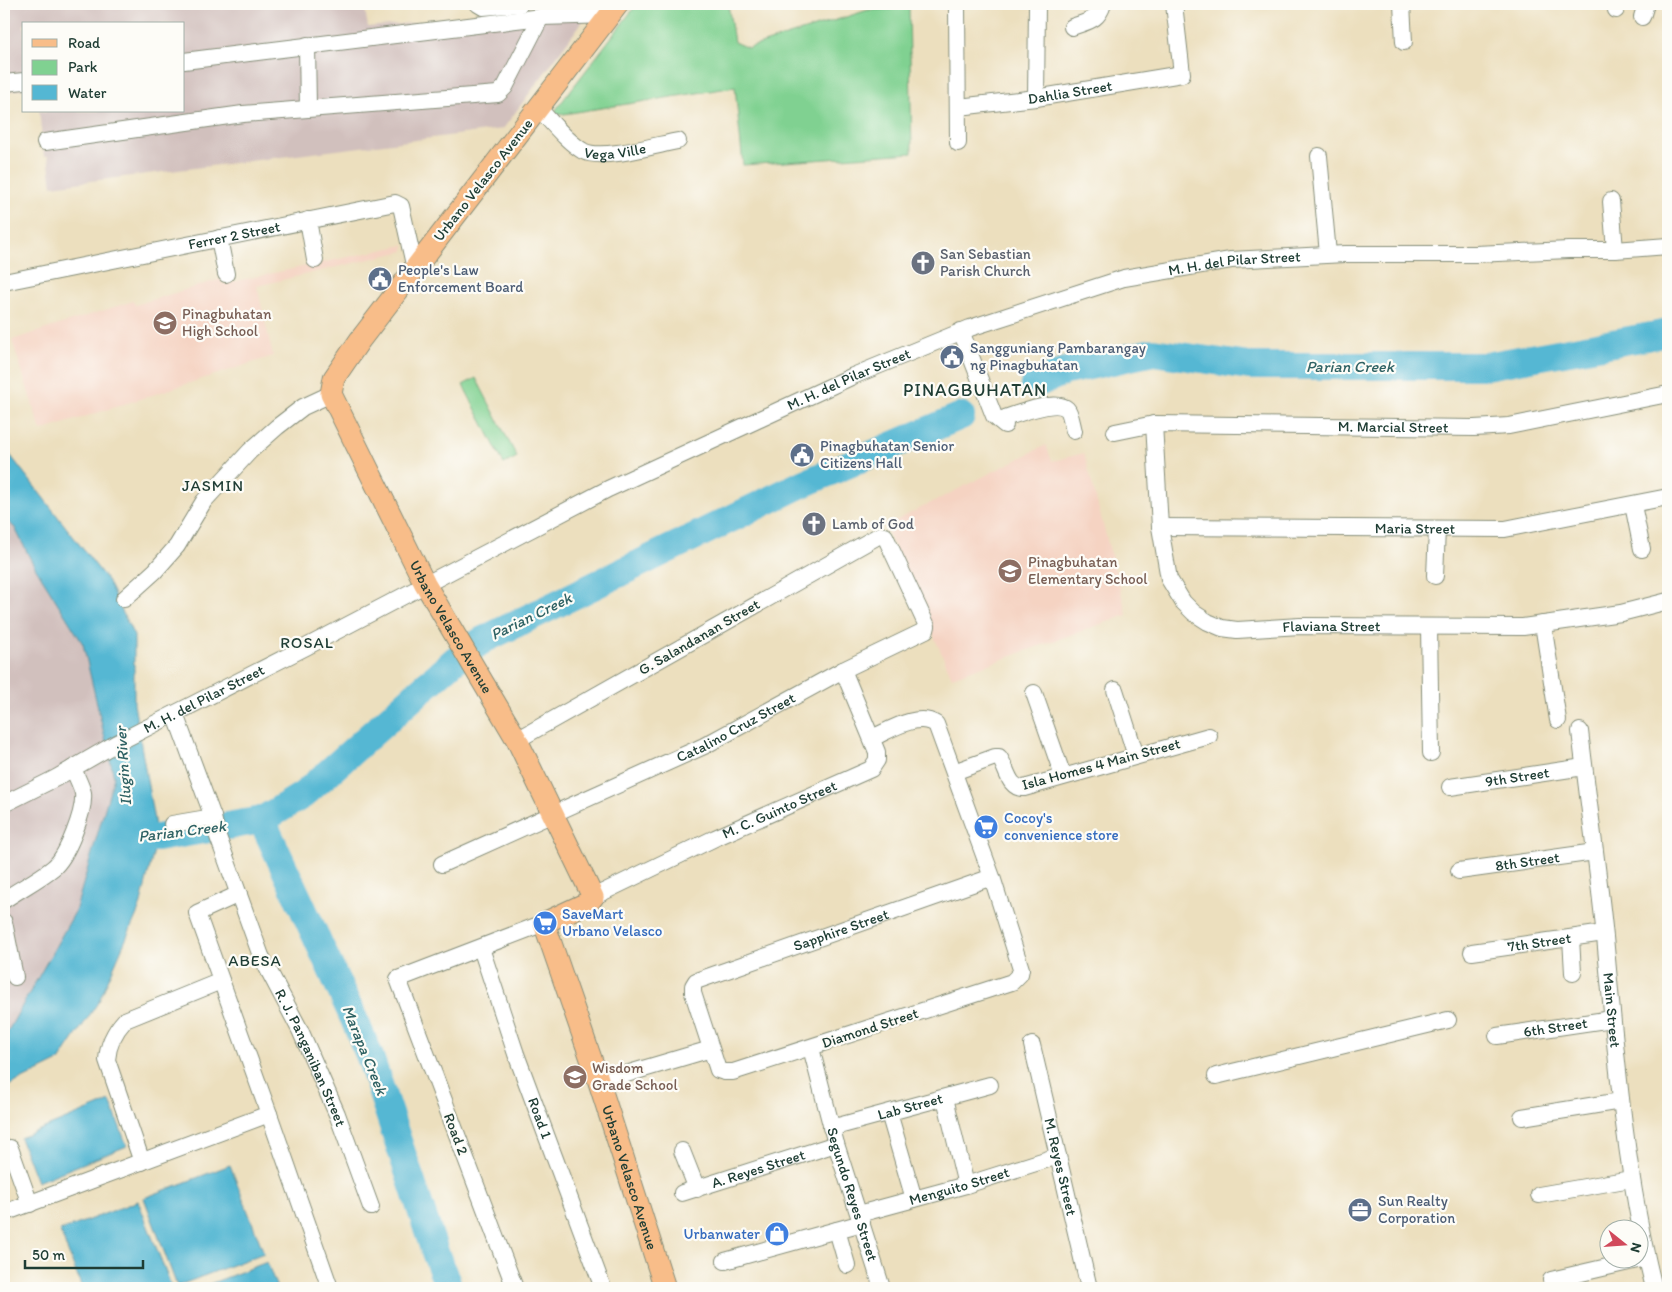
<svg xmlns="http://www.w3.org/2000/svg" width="1672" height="1292" viewBox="0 0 1672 1292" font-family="Itim,sans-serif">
<rect width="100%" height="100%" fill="#fdfcf7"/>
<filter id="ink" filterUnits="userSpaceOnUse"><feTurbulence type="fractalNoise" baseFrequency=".02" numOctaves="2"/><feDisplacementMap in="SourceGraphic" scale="10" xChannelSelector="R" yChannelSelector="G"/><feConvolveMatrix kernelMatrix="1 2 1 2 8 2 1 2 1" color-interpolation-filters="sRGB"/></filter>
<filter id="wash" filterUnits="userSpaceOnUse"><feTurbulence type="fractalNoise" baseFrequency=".0096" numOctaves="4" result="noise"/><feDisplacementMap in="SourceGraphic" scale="20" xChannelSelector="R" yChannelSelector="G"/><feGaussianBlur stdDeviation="1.12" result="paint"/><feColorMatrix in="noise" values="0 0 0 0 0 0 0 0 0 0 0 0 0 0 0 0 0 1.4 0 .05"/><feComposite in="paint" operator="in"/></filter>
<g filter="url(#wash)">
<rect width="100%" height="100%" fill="#ecdfbe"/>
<g fill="#f5d3c2">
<polygon points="404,245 404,251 257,286 273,356 41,431 12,340 133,301 135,305 221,279 223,284"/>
<polygon points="1046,445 1052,461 1084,453 1127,615 952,677 885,526"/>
</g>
<g fill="#d1c0bd">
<polygon points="4,4 364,4 368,27 594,6 503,129 52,186 48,156 44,156 39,111 184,111 184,24 24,24 24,89 4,92"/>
<polygon points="4,518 15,528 32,562 83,644 114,777 75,912 4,1038"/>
</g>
<g fill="#80d191" stroke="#508762">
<polygon points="637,4 728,4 734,42 748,48 868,10 909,8 912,153 743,165 735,87 551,116"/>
<polygon points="476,378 517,457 504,464 463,385"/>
</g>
<g fill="#54b7d3" stroke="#3a7a84">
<polygon points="4,447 107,580 134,636 134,704 157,838 140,907 99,1001 59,1061 4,1088 4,1038 75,912 114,777 83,644 32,562 15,528 4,518"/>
<polygon points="110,1101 127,1146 37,1182 20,1138"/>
<polygon points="230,1165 264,1253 177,1286 144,1198"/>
<polygon points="138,1201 172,1288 82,1288 60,1231"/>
<polygon points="267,1262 277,1288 199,1288"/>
</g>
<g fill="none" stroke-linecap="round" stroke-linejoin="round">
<g stroke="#54b7d3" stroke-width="28">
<polyline points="1034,385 1066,371 1153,352 1249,366 1486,366 1668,333"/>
<polyline points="262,820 354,1019 370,1057 435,1252 449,1288"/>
<polyline points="128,838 157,838 262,820 303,795 455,660 483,640 798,486 961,416"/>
</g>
</g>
</g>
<g filter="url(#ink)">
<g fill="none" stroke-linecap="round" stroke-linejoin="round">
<defs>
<g id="minor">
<polyline points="478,4 483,7 520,4"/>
<polyline points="957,4 958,143"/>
<polyline points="1402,4 1404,42"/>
<polyline points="1616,10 1618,4"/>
<polyline points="1642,17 1646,4"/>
<path d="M1072,27C1088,21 1098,21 1103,4"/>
<polyline points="307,45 308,108"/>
<polyline points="184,61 541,17 610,15"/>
<polyline points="4,83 24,81"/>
<polyline points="1036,98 1037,4"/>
<path id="s1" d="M959,107L1036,98L1182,74L1174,4"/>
<path id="s2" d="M538,108C552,122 566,141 583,151C601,161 656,145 678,141"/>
<polyline points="45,142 243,114 498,94 505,87 541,17"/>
<polyline points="1319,156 1328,254"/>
<polyline points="1611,201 1615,250"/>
<polyline points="308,220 315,260"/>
<polyline points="219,238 226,274"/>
<path id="s3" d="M4,282L395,203L401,206L415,269"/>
<polyline points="961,331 994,416 1005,425"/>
<path d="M999,420C1012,416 1056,398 1067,409C1071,413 1072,425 1074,431"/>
<path id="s4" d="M1154,424L1160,527L1169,579L1183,602L1194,613L1208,622L1222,628L1237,630L1300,626L1523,627L1621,613L1668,601"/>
<path id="s5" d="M1115,432L1154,424L1474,428L1509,426L1668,394"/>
<polyline points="1633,505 1642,549"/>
<path id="s6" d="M1160,527L1505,529L1668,497"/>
<polyline points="1435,576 1437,529"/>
<polyline points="124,599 155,571 177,546 204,501 250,451 277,427 303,407 331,394"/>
<polyline points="1543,624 1558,720"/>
<polyline points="1429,627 1431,753"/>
<polyline points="1115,690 1136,756"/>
<polyline points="1034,693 1063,776"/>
<path id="s7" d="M175,714L213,817L217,834L261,956L300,1030L337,1114L371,1207"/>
<path id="s8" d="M1580,731C1588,800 1598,868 1605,937C1616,1055 1625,1173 1654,1288"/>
<path id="s9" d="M872,738C890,730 917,712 936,724L992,877L1021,969L1020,974L1012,982L733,1072H724L718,1070L693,993V986L696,981L992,877"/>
<path d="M954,772L995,757H999C1007,767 1008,789 1024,788L1209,736"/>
<path id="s10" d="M1450,787L1584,767"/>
<path id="s11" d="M4,804L56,778L115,744L306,647L608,489L853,376L970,328L1124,278L1231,260L1345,254H1475L1569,250H1615L1668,246"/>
<polyline points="172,824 213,817"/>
<path id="s12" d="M442,864L704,746L843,670L926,630L927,626L885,536L880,535L517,740"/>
<path id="s13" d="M1459,871L1595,852"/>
<polyline points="239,894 197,913 269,1114"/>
<path id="s14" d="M593,897L715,838L871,769L877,760V752L843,670"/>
<path d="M4,900C20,889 38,880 53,868C67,857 85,811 83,793C81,785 76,776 73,768"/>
<polyline points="4,922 15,977"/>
<polyline points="1571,938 1573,973"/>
<path id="s15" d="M481,948L516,1054L603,1288"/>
<path id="s16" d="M1472,952L1604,933"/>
<path id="s17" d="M1497,1036L1612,1019"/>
<path id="s18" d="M1032,1045L1089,1288"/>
<path id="s19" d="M811,1048L836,1144L882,1288"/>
<polyline points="1216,1076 1448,1020"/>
<polyline points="599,1082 711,1049"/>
<polyline points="945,1098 966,1185"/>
<polyline points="889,1113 914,1199"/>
<polyline points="1522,1117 1621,1101"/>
<path id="s20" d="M831,1128L990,1085"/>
<polyline points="10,1148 30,1204"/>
<polyline points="682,1151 697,1189"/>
<path d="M142,1162L107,1060C108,1044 114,1032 125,1020L221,981"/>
<path id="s21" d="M682,1193L836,1144"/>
<polyline points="1539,1195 1631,1179"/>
<polyline points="4,1213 269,1114 330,1288"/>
<path id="s22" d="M859,1214L966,1185L1058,1156"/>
<polyline points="837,1230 847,1265"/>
<polyline points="725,1261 862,1223"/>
<polyline points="1551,1280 1646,1258"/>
<polyline points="515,1288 398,979 544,923"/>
</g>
<g id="major">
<path id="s23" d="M618,4L360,340L334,378L331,394L425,584L517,740L593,897L589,902L544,923L597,1076L665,1288"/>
</g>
</defs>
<use href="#minor" stroke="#868e79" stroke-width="18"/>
<use href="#major" stroke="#868e79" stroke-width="23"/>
<use href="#minor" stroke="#fff" stroke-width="16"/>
<use href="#major" stroke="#f8bd89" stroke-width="21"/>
</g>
</g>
<defs>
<symbol id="church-disc" viewBox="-11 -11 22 22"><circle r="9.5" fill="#6b7280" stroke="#fdfcf7"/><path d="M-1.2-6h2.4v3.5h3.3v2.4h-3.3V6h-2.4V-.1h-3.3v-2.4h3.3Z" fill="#fff"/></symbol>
<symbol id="civic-disc" viewBox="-11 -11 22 22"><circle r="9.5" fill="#5c6f8a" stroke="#fdfcf7"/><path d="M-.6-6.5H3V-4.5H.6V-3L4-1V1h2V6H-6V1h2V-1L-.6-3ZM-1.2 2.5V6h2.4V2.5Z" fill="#fff"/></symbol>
<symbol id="school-disc" viewBox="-11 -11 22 22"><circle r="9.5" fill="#8d6e63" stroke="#fdfcf7"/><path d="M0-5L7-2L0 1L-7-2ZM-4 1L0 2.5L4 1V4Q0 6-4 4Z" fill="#fff"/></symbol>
<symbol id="supermarket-disc" viewBox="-11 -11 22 22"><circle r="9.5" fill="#3f7fe0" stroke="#fdfcf7"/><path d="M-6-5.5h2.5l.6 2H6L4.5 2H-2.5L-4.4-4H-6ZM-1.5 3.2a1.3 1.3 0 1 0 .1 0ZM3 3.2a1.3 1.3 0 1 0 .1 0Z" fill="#fff"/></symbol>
<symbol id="office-disc" viewBox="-11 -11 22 22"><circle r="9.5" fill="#5c6f8a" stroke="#fdfcf7"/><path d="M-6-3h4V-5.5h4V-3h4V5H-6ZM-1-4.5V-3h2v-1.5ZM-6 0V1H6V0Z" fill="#fff"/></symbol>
<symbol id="shop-disc" viewBox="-11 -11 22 22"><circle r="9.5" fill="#3f7fe0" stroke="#fdfcf7"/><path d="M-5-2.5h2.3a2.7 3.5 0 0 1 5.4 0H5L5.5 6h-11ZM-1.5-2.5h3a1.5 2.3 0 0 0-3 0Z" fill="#fff"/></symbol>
</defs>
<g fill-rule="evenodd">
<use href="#church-disc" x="909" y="249" width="28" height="28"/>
<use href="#civic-disc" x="366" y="265" width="28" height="28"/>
<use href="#school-disc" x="151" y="309" width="28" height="28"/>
<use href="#civic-disc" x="938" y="343" width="28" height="28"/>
<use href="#civic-disc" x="788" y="441" width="28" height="28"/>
<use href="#church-disc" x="800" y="510" width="28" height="28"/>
<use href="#school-disc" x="996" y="557" width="28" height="28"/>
<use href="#supermarket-disc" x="972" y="813" width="28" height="28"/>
<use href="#supermarket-disc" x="531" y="909" width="28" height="28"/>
<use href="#school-disc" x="561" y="1063" width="28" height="28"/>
<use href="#office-disc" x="1346" y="1196" width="28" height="28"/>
<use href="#shop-disc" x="763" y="1220" width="28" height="28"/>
</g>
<g text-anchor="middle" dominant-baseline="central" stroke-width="4.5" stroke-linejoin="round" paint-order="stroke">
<g font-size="15" fill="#1f3d34" stroke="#fdfcf7">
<text stroke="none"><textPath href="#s1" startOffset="112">Dahlia Street</textPath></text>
<text stroke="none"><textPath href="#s2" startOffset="95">Vega Ville</textPath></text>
<text transform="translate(483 180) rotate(-52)">Urbano Velasco Avenue</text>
<text stroke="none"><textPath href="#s3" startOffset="235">Ferrer 2 Street</textPath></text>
<text stroke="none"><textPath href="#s11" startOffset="1351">M. H. del Pilar Street</textPath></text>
<text stroke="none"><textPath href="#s11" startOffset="946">M. H. del Pilar Street</textPath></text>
<text stroke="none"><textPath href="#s5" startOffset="279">M. Marcial Street</textPath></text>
<text stroke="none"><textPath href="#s6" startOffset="255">Maria Street</textPath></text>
<text stroke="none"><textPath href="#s23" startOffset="748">Urbano Velasco Avenue</textPath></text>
<text stroke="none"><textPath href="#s4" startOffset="340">Flaviana Street</textPath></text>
<text transform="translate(699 637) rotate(-30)">G. Salandanan Street</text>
<text stroke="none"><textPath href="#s11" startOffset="226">M. H. del Pilar Street</textPath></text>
<text stroke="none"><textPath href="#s12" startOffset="324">Catalino Cruz Street</textPath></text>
<text transform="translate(1101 764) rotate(-15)">Isla Homes 4 Main Street</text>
<text stroke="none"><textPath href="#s10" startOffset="68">9th Street</textPath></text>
<text stroke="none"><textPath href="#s14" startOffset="206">M. C. Guinto Street</textPath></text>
<text stroke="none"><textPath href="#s13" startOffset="69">8th Street</textPath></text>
<text stroke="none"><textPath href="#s9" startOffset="900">Sapphire Street</textPath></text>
<text stroke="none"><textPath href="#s16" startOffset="68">7th Street</textPath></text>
<text stroke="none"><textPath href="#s8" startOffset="281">Main Street</textPath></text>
<text stroke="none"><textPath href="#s17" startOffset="59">6th Street</textPath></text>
<text transform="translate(870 1028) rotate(-18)">Diamond Street</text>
<text stroke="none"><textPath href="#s7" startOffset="370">R. J. Panganiban Street</textPath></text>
<text stroke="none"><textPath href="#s20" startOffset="82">Lab Street</textPath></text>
<text stroke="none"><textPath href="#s15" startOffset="180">Road 1</textPath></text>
<text transform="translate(456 1134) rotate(69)">Road 2</text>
<text stroke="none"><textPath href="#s18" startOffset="125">M. Reyes Street</textPath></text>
<text stroke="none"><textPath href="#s21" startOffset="80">A. Reyes Street</textPath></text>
<text stroke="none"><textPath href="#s23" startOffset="1378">Urbano Velasco Avenue</textPath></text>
<text stroke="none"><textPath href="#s22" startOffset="104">Menguito Street</textPath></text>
<text stroke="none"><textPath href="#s19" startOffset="152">Segundo Reyes Street</textPath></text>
</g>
<g font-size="15" fill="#5b616d" stroke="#fdfcf7" text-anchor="start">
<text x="940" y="254">San Sebastian<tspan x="940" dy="17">Parish Church</tspan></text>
<text x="832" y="524">Lamb of God</text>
</g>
<g font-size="15" fill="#4e5e75" stroke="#fdfcf7" text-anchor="start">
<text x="398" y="270">People's Law<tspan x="398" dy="17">Enforcement Board</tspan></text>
<text x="970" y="348">Sangguniang Pambarangay<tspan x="970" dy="17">ng Pinagbuhatan</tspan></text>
<text x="820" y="446">Pinagbuhatan Senior<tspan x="820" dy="17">Citizens Hall</tspan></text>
<text x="1378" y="1201">Sun Realty<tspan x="1378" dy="17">Corporation</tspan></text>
</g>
<g font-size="15" fill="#785e54" stroke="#fdfcf7" text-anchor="start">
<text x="182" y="314">Pinagbuhatan<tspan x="182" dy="17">High School</tspan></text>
<text x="1028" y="562">Pinagbuhatan<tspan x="1028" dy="17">Elementary School</tspan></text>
<text x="592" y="1068">Wisdom<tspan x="592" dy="17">Grade School</tspan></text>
</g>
<g font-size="15" fill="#366cbe" stroke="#fdfcf7" text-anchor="start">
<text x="1004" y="818">Cocoy's<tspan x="1004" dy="17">convenience store</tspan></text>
<text x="562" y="914">SaveMart<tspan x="562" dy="17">Urbano Velasco</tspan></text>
<text x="760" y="1234" text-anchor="end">Urbanwater</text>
</g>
<g font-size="16" font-style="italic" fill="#2f6264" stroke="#fdfcf7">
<text x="1350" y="366">Parian Creek</text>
<text transform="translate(531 616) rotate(-26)">Parian Creek</text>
<text transform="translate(123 766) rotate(-94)">Ilugin River</text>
<text transform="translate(182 831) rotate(-7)">Parian Creek</text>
<text transform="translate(365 1050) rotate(68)">Marapa Creek</text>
</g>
<g font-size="16" letter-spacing="1" fill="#1f3d34" stroke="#fdfcf7">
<text x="213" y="485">JASMIN</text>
<text x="307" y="642">ROSAL</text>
<text x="255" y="960">ABESA</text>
</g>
<g font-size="18" letter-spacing="1" fill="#1f3d34" stroke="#fdfcf7">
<text x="975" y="390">PINAGBUHATAN</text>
</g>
</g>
<rect width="1672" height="1292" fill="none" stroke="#fdfcf7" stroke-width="20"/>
<rect x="22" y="22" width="162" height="90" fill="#fdfcf7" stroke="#a4b0a9"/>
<rect x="32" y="39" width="25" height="8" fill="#f8bd89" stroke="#a4b0a9"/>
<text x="68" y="48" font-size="15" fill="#1f3d34">Road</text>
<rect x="32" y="60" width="25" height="15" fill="#80d191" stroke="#a4b0a9"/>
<text x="68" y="72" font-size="15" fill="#1f3d34">Park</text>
<rect x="32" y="85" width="25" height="15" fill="#54b7d3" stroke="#a4b0a9"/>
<text x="68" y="98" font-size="15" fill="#1f3d34">Water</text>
<g transform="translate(1624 1244) rotate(107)"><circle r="24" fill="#fdfcf7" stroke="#a4b0a9"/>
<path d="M0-4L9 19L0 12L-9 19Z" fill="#d1495b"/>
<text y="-8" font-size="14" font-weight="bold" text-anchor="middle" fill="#1f3d34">N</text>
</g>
<path d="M25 1260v8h118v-8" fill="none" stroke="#1f3d34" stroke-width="2.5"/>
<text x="32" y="1260" font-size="15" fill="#1f3d34" stroke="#fdfcf7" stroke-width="4" paint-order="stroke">50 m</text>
</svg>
